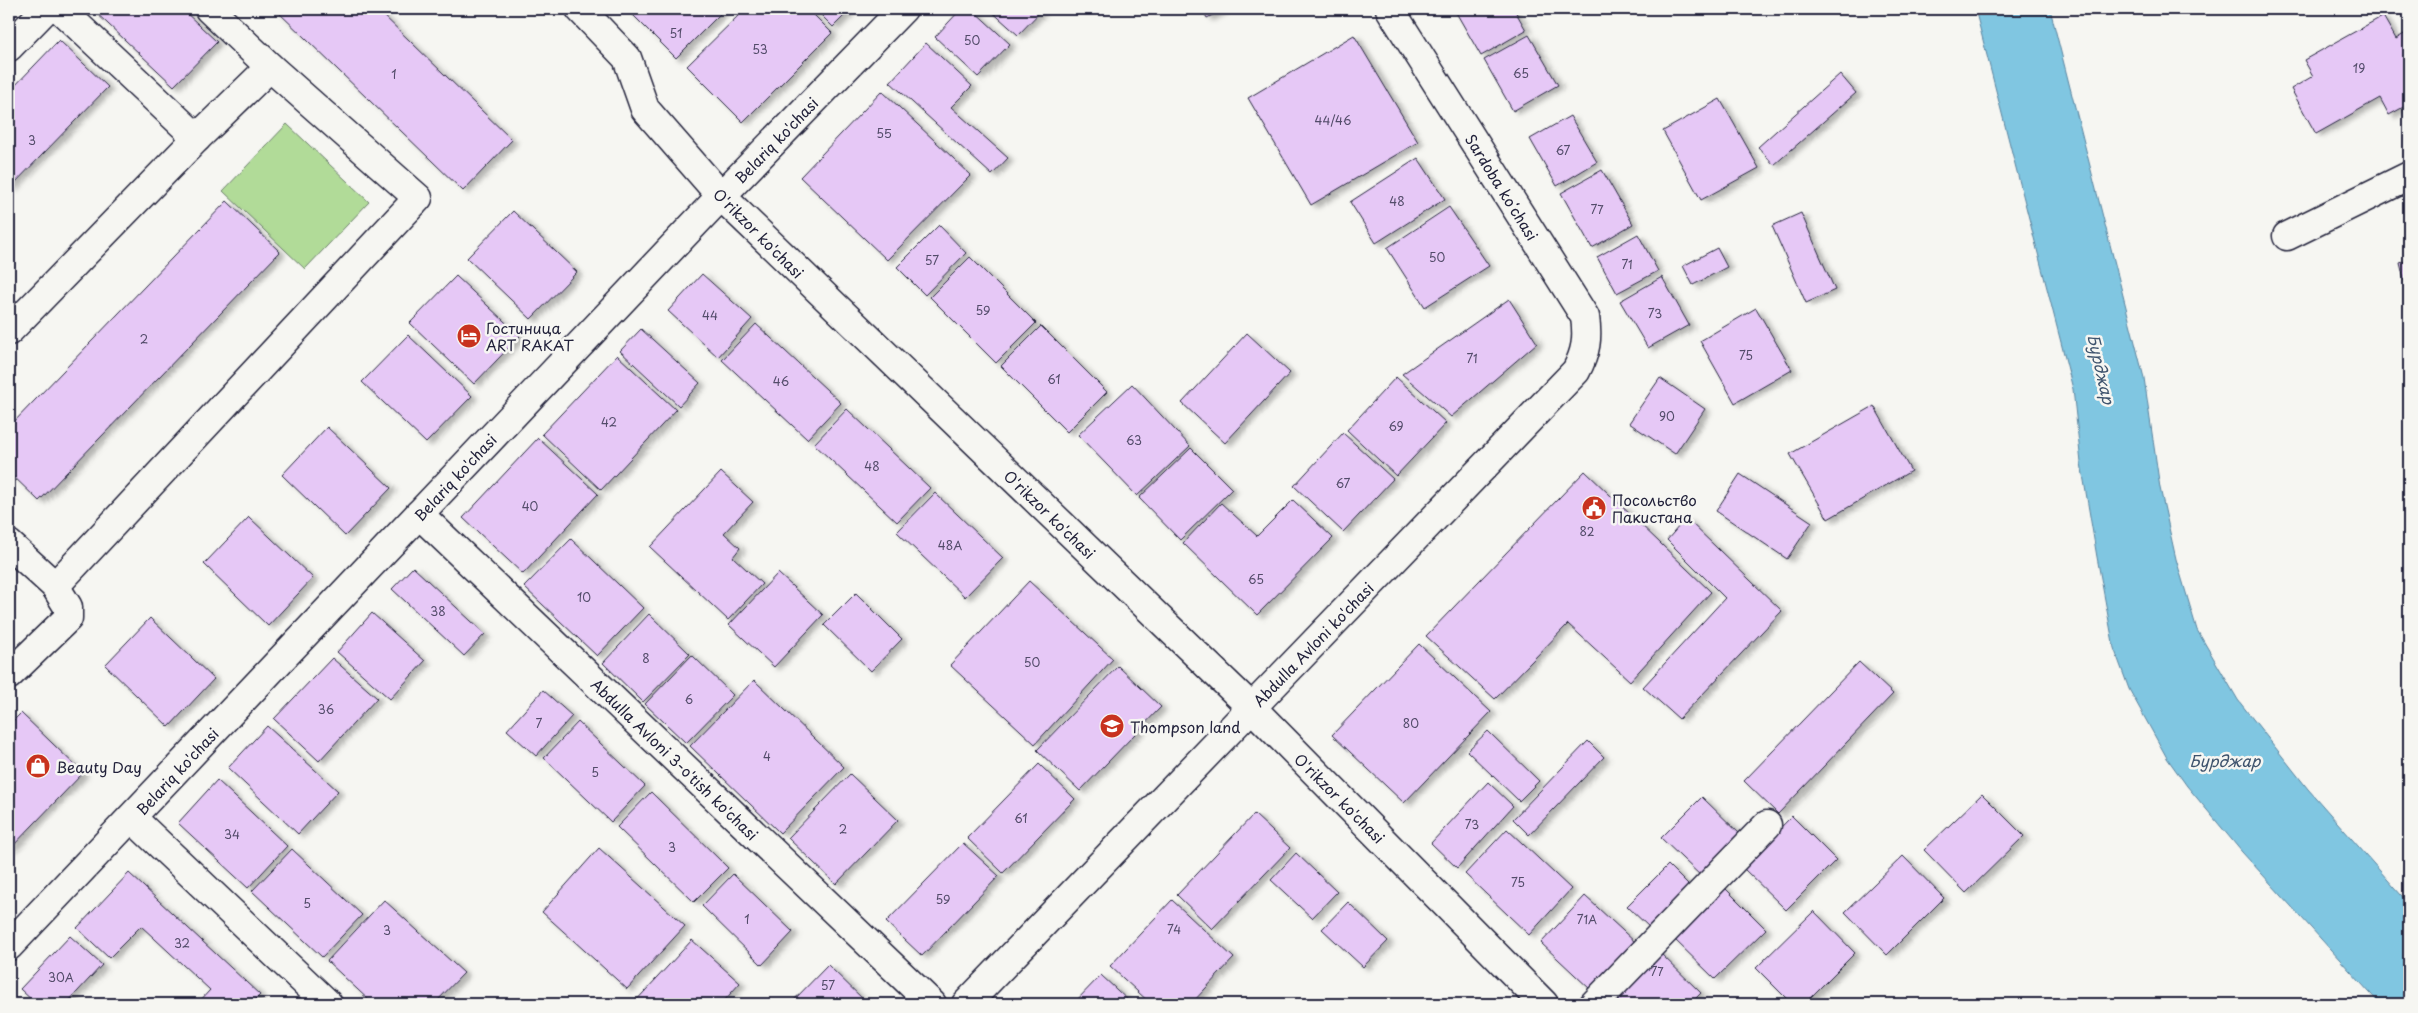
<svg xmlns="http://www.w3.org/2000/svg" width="2418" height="1013" viewBox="0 0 2418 1013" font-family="'Playpen Sans',sans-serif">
<defs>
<filter id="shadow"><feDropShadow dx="5.5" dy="3" stdDeviation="2.5" flood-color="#0004"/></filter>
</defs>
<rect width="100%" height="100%" fill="#f6f6f2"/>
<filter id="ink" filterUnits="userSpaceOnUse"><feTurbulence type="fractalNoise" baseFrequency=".02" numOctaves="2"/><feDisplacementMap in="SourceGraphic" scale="10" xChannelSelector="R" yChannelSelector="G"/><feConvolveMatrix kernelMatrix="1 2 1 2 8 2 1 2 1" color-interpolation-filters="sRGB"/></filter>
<g filter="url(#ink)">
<polygon fill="#b1db98" stroke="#6a7e6a" points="287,124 369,202 305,269 223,191"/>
<polygon fill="#80c6e1" stroke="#5a849f" points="1975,9 2050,9 2144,378 2160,488 2176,559 2197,630 2238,700 2308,789 2409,904 2409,1004 2380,1004 2242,852 2187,786 2167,758 2129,689 2114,648 2097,557 2081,463 2073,389"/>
<g fill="#e6c8f6" stroke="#22223b" filter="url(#shadow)">
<polygon points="92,9 182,9 217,42 174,86"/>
<polygon points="275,9 377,9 512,140 463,191"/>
<polygon points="627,9 725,9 676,58"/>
<polygon points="745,9 808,9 832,33 743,122 687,66"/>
<polygon points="815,9 851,9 833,27"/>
<polygon points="961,9 972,9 1010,44 978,77 935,37"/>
<polygon points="989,9 1043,9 1018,35"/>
<polygon points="1202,9 1224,9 1207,18"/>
<polygon points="1454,9 1514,9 1526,30 1481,56"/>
<polygon points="2383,16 2396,39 2409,31 2409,104 2389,115 2380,98 2316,134 2291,89 2313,76 2304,60"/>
<polygon points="1354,35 1418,142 1311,205 1248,98"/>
<polygon points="1529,35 1558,85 1513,111 1484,60"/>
<polygon points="59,40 108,87 9,189 9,92"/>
<polygon points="926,43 972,86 951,107 1008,158 992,175 890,82"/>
<polygon points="1840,74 1856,93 1774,165 1758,147"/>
<polygon points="882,91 971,175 887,260 800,177"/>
<polygon points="1720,99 1759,168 1701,200 1663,131"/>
<polygon points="1570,116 1597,162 1557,186 1530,139"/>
<polygon points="1418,158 1445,199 1376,243 1350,202"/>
<polygon points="1602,170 1633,224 1592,248 1561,193"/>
<polygon points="227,201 280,252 39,501 9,472 9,427"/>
<polygon points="1449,207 1489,266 1425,307 1387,248"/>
<polygon points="513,211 577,272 531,319 467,258"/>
<polygon points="1801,213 1835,290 1806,303 1772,226"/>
<polygon points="939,225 966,253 925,295 897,267"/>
<polygon points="1638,234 1658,271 1617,293 1597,257"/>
<polygon points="1717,248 1727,267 1693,285 1683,266"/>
<polygon points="970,257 1036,323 996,363 930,297"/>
<polygon points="2409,260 2409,300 2400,263"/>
<polygon points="702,274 752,319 718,357 668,311"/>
<polygon points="456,276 520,336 474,384 410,323"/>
<polygon points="1662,277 1689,325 1648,348 1620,301"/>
<polygon points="1509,299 1537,343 1451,417 1402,374"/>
<polygon points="1756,308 1792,370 1735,403 1700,341"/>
<polygon points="756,324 841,403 807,439 722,360"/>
<polygon points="1041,326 1107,392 1067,432 1001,366"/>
<polygon points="641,329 700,383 679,406 620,351"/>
<polygon points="1247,333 1290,373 1225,443 1182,403"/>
<polygon points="408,335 472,396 426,443 362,382"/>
<polygon points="617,355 676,410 601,490 542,434"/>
<polygon points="1396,377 1446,423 1396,476 1347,430"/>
<polygon points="1660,378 1705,409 1675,454 1629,423"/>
<polygon points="1132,384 1190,446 1137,496 1078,435"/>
<polygon points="1874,406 1911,471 1828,519 1790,454"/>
<polygon points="847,409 930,488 897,522 814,444"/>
<polygon points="327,427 391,488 345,536 282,475"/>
<polygon points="1343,433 1393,479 1343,532 1294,486"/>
<polygon points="538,438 598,494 523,574 463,518"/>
<polygon points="1191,448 1232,489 1180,540 1139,498"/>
<polygon points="1585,471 1711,592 1630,681 1568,624 1495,699 1426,636"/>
<polygon points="721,472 753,502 724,533 740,548 733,557 762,584 728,620 650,547"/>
<polygon points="1740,474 1812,522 1787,559 1716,511"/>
<polygon points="935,493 1003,558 965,597 897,532"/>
<polygon points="1293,500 1333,538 1257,615 1183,543 1221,503 1257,536"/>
<polygon points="249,517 313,578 268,626 204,564"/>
<polygon points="1686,518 1782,611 1679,719 1643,687 1725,598 1667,540"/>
<polygon points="571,539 643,608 597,656 524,587"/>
<polygon points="413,567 485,634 464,656 392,589"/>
<polygon points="778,573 823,615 774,667 729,625"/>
<polygon points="1029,581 1113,659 1035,744 950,665"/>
<polygon points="856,593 902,639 871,671 824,625"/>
<polygon points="372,613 425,661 390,699 337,652"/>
<polygon points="649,614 690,654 643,702 603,663"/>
<polygon points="150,618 214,679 169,727 105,665"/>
<polygon points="1419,644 1491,712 1404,803 1332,735"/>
<polygon points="692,655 733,695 686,743 645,704"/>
<polygon points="332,658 377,698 319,761 274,719"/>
<polygon points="1859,662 1893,694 1778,814 1744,781"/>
<polygon points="1118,666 1161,707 1080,791 1037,750"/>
<polygon points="754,680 844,767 780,833 690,746"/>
<polygon points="543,690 572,716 536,756 507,730"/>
<polygon points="21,713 83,773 9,850 9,725"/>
<polygon points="578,722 645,786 611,822 544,758"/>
<polygon points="267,726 338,791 298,834 228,768"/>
<polygon points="1488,731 1539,781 1519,801 1467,751"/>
<polygon points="1588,741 1604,757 1529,835 1513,819"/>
<polygon points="1039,764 1075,799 1003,873 967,838"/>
<polygon points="850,774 898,820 836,884 788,838"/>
<polygon points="217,780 287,846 248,888 178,823"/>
<polygon points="1488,782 1513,806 1457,868 1431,843"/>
<polygon points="651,792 728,868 694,902 617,827"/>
<polygon points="1982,794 2024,836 1966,893 1924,850"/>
<polygon points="1702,797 1743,837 1703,878 1661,838"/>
<polygon points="1254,814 1290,848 1212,929 1177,895"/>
<polygon points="1792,816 1836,860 1786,910 1742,867"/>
<polygon points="1507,829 1571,889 1529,935 1465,874"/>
<polygon points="963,843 999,876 922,956 886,922"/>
<polygon points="599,848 685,926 627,989 542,912"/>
<polygon points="292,849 362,915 322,957 252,891"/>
<polygon points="1296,853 1337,892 1312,918 1271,880"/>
<polygon points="1903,856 1944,898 1887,955 1845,912"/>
<polygon points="1668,865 1691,888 1651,929 1627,906"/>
<polygon points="129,873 260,995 251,1004 197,1004 210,990 141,926 109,958 77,928"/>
<polygon points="733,874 793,932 762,965 702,906"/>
<polygon points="1722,885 1766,929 1715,979 1671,936"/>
<polygon points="1585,896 1636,943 1591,990 1541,943"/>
<polygon points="384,900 464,973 434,1004 373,1004 327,961"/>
<polygon points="1172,900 1234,958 1191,1004 1151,1004 1110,966"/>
<polygon points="1348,902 1388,941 1363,967 1322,929"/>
<polygon points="1814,911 1855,953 1804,1004 1792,1004 1756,968"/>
<polygon points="70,936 102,965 66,1004 36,1004 20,989"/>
<polygon points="692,940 740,983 723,1002 726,1004 633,1004"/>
<polygon points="1657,950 1701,993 1690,1004 1610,1004"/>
<polygon points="828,965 868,1004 790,1004"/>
<polygon points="1101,975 1132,1004 1073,1004"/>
</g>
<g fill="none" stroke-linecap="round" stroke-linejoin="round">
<defs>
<g id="minor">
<polyline points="60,9 197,138"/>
<polyline points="580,9 627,58 645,109 721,196 1252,708 1544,1004"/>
<polyline points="9,47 46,9"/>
<polyline points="2287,236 2409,176"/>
<polyline points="9,331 197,138 270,67"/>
<polyline points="419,514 932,1004"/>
<polyline points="9,544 55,586 418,198 270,67 209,9"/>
<polyline points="9,675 68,618 68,607 55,586"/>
<polyline points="132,818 328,1004"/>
<polyline points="9,946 721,196 903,9"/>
<path d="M966,1004L1576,371C1586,352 1588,338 1585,317L1390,9"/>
<polyline points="1594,1004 1767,825"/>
</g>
</defs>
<use href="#minor" stroke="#22223b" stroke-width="31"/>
<use href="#minor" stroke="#f6f6f2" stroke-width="28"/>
</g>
</g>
<defs>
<symbol id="hotel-disc" viewBox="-11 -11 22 22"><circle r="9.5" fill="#c8321e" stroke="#f6f6f2"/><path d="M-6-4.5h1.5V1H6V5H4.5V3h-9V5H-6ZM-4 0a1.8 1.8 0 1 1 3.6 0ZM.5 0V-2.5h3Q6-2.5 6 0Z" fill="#fff"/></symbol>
<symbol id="civic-disc" viewBox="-11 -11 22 22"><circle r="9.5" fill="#c8321e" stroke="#f6f6f2"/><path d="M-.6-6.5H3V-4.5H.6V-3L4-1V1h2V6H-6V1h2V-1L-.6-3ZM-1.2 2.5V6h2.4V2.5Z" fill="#fff"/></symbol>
<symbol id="school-disc" viewBox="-11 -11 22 22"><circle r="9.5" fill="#c8321e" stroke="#f6f6f2"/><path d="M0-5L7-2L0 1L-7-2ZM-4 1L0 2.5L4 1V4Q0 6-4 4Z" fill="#fff"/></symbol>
<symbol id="shop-disc" viewBox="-11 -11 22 22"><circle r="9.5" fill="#c8321e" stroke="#f6f6f2"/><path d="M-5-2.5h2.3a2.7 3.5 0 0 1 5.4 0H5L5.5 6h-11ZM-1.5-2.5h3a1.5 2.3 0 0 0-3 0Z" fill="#fff"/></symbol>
</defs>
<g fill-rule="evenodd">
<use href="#hotel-disc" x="455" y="322" width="28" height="28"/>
<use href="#civic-disc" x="1580" y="494" width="28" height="28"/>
<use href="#school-disc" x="1098" y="712" width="28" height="28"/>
<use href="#shop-disc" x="24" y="752" width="28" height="28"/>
</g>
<g text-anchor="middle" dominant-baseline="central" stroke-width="5" stroke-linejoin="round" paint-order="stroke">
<g font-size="12" fill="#534c6a">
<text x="676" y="33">51</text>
<text x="972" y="40">50</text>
<text x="760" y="49">53</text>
<text x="2359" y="68">19</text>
<text x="1521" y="73">65</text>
<text x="394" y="74">1</text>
<text x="1333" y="120">44/46</text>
<text x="884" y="133">55</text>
<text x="32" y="140">3</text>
<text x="1563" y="150">67</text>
<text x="1397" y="201">48</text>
<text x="1597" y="209">77</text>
<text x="1437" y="257">50</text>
<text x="932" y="260">57</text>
<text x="1627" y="264">71</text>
<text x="983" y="310">59</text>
<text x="1655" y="313">73</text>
<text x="710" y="315">44</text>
<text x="144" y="339">2</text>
<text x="1746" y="355">75</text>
<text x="1472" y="358">71</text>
<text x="1054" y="379">61</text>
<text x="781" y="381">46</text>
<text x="1667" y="416">90</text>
<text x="609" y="422">42</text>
<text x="1396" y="426">69</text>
<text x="1134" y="440">63</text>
<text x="872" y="466">48</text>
<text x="1343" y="483">67</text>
<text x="530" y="506">40</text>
<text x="1587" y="531">82</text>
<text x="950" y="545">48A</text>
<text x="1256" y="579">65</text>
<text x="584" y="597">10</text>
<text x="438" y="611">38</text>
<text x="646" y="658">8</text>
<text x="1032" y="662">50</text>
<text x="689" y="699">6</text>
<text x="326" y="709">36</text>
<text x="539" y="723">7</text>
<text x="1411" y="723">80</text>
<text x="767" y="756">4</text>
<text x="595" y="772">5</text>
<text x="1021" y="818">61</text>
<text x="1472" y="824">73</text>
<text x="843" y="829">2</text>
<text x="232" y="834">34</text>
<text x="672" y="847">3</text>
<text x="1518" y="882">75</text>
<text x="943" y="899">59</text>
<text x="307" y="903">5</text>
<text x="747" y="919">1</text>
<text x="1587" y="919">71A</text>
<text x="1174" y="929">74</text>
<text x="387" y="930">3</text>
<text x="182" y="943">32</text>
<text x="1657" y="971">77</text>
<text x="61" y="977">30A</text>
<text x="828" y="985">57</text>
</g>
<g font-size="15" fill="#22223b" stroke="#f6f6f2">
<text transform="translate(776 140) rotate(-46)">Belariq ko'chasi</text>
<text transform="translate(1502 187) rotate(58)">Sardoba koʻchasi</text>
<text transform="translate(759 233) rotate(45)">O'rikzor ko'chasi</text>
<text transform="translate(455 477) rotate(-47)">Belariq ko'chasi</text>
<text transform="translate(1050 514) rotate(44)">O'rikzor ko'chasi</text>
<text transform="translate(1313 644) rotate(-46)">Abdulla Avloni ko'chasi</text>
<text transform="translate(675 759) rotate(44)">Abdulla Avloni 3-o'tish ko'chasi</text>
<text transform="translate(177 771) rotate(-47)">Belariq ko'chasi</text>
<text transform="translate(1340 798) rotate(45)">O'rikzor ko'chasi</text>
</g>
<g font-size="15" fill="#22223b" stroke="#f6f6f2" text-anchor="start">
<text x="486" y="327">Гостиница<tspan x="486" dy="17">ART RAKAT</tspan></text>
<text x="1612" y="499">Посольство<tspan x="1612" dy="17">Пакистана</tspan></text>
<text x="1130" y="726">Thompson land</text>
<text x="56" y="766">Beauty Day</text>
</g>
<g font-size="16" font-style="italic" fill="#3e536d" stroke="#f6f6f2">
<text transform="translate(2102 369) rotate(77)">Бурджар</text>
<text x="2225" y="760">Бурджар</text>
</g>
</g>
<rect width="2418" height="1013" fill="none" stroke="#f6f6f2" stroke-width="30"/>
<rect x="15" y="15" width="2388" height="983" fill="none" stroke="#22223b" stroke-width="2" filter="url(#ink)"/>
</svg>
